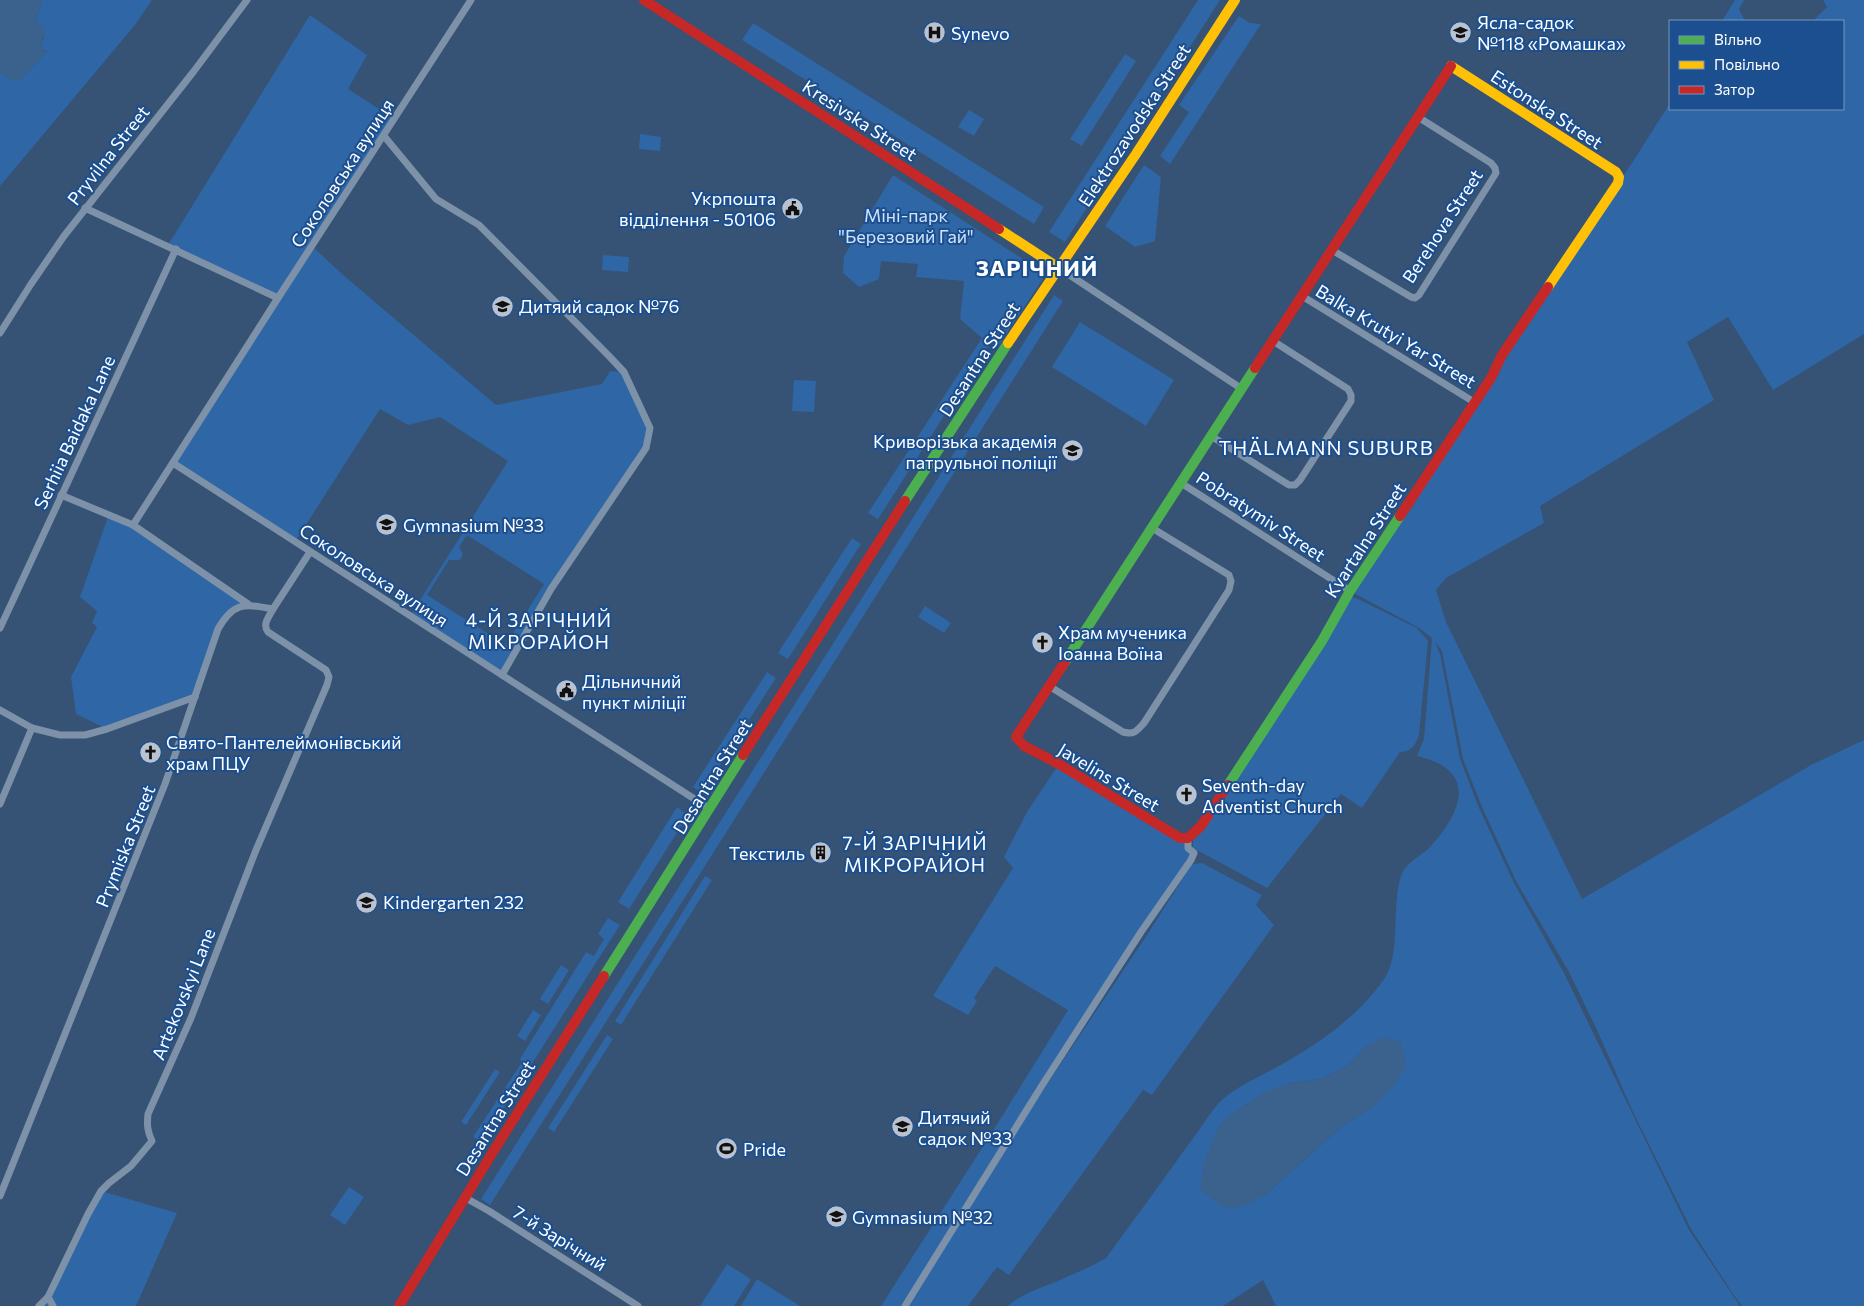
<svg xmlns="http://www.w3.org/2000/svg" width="1864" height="1306" viewBox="0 0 1864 1306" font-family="Commissioner,sans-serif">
<rect width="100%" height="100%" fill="#365274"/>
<g fill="#2f66a5" fill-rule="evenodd">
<polygon points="42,0 152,0 135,25 0,186 0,73 15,81 21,79 47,51 42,49 41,43 44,37 41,26 36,21"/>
<polygon points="1198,0 1220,0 1065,242 1049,232"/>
<polygon points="1735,0 1744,0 1739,9 1745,21 1722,21"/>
<path d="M1823,0H1864V334L1773,390L1728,317L1687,342L1714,400L1540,506L1544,523L1446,578L1436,590L1446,622L1582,899L1811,765L1864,740V1306H1742L1733,1294L1691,1229L1632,1110L1598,1032L1569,972L1516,881L1482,807L1463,759L1442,651L1435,642L1440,654L1460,759L1479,808L1514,883L1564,973L1689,1230L1740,1306H1276L1263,1280L1223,1306H1008C1020,1295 1037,1289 1053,1283C1071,1275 1089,1268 1106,1258C1133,1221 1161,1183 1188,1145C1198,1133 1211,1110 1222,1100C1237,1086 1259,1077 1277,1067C1313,1047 1349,1023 1375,991C1379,986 1383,981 1386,976C1401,949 1391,907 1401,876C1405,863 1421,856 1430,847C1463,811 1478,770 1417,756L1424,739L1432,638L1419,628L1350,591L1502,355L1632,163L1670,103V109H1843V21H1813L1827,7ZM1366,1046L1375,1105L1341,1127L1265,1195L1219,1125L1246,1104L1291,1083L1321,1079L1349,1065Z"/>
<path d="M310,15L367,55L348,89L395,119L312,246L342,274L496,405L602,384L610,371L624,372L650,428L646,448L572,558L502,675L410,616L508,461L440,417L408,425L380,409L295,542L173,463L278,298L168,245ZM467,535L544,584L506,645L427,595L449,560H460L463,554L459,547Z"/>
<polygon points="1239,16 1250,23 1261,24 1170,164 1160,156 1189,112 1179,105"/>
<polygon points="753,23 1044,207 1034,224 742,40"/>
<polygon points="1125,54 1136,61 1082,146 1070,139"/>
<polygon points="969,110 984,119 974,136 958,127"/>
<polygon points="640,134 661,137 660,151 639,149"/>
<polygon points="1144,165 1161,177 1155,241 1135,247 1105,226"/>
<polygon points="893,175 1046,274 997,348 990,344 878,519 868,513 982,338 960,319 964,281 916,277 918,264 881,261 879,279 859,287 843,273 844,256"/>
<polygon points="603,255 629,257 628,272 602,270"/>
<polygon points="1054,295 1063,301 490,1205 481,1199"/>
<polygon points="1080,322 1174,380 1146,426 1052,367"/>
<polygon points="794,380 816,381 814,412 792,411"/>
<polygon points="109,514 133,525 248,604 224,618 195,697 107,729 76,714 71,677 97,627 92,623 97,611 80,597"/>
<polygon points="852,538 861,544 788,659 778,653"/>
<path d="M1352,597L1358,599L1417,628L1428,641L1419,735C1415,746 1412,751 1400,752L1362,808L1341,794L1267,888L1193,848V840Z"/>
<polygon points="925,606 951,623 944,633 918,617"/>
<polygon points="767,672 776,678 702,793 693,787"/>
<polygon points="1059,764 1188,838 1188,848 1194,853 1003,1150 1147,935 1192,864 1202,863 1262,895 1256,905 1274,925 1152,1095 1143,1090 1009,1275 997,1267 968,1306 881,1306 996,1126 1068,1010 995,966 974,998 977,1001 968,1015 933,996 1013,868 1004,857 1027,812"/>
<polygon points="677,807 688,815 629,909 618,902"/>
<polygon points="705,876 712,880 621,1025 615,1021"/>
<polygon points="608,918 620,925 484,1139 481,1141 473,1137 522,1062 520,1059 586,952 594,956 604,939 598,934"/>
<polygon points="561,965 569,970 548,1004 540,999"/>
<polygon points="533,1010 541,1015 525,1041 517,1036"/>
<polygon points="607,1035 613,1039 554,1132 548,1128"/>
<polygon points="495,1069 500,1072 466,1125 461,1122"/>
<polygon points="349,1187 364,1197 345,1225 330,1215"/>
<polygon points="101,1191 177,1213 136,1306 39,1306 48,1297"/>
<polygon points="727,1264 751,1279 734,1306 700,1306"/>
<polygon points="757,1279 800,1306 741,1306"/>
</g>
<g fill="#3b618d">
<polygon points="0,0 42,0 36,21 45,31 41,43 42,49 47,52 21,79 15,81 0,73"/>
<polygon points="1384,1037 1401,1042 1406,1065 1396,1083 1375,1105 1341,1127 1265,1195 1239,1208 1221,1206 1200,1189 1204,1162 1220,1124 1236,1111 1266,1091 1291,1083 1321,1079 1349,1065 1366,1046"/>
</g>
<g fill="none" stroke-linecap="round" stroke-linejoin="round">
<g stroke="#7d92a8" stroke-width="7">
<polyline points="384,136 436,199 479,225 609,356 624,372 650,428 646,448 551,589 502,675"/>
<polyline points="85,208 278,298"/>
<polyline points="1332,250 1411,297 1415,298 1419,295 1496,173 1495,168 1491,163 1418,117"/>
<polyline points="1059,268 1242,389"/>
<polyline points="1302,296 1474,402"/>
<polyline points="0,333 31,284 64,236 194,71 247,0"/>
<polyline points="1211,436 1289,485 1295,485 1300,480 1351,401 1351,395 1348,389 1273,341"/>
<polyline points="173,463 710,809"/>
<polyline points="1181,483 1350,591"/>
<polyline points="61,495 133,525 248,604"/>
<polyline points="133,525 278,298 471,0"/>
<polyline points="0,628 176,249"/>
<path d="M1049,686L1123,732C1134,735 1137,731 1144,723L1229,590L1231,581L1229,575L1152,528"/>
<polyline points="0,710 32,728 60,735 85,735 107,729 195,697"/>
<polyline points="0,804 32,728"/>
<path d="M0,1196L165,784L218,629C234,601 245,604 273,609L310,552"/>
<polyline points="464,1197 489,1211 638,1306"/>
<polyline points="48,1297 53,1306"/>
<path d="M39,1306L48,1297L88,1214L101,1191L109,1183L131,1166L152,1141C147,1131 147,1124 148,1114L191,1018L256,850L327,685L329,677L326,670L268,632C262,624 269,617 273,609"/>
<polyline points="905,1306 1041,1087 1141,932 1191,860 1194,853 1188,848 1188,838"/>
</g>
<g stroke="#4caf50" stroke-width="10">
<polyline points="905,501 1008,343"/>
<polyline points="1065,662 1255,368"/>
<polyline points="1228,785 1322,641 1350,591 1400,516"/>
<polyline points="604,976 743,755"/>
</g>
<g stroke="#ffc107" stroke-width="10">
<polyline points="1451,66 1616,172 1619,177 1618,183 1548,287"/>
<polyline points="999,229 1059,268"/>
<polyline points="1008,343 1136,154 1235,0"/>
</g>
<g stroke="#c62828" stroke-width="10">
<polyline points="644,0 999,229"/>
<polyline points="1255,368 1451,66"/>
<polyline points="1400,516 1491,378 1502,355 1548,287"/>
<polyline points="1065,662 1016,737 1024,746 1059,764 1180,838 1188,838 1201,826 1228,785"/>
<polyline points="743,755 905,501"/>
<polyline points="399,1306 496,1147 604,976"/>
</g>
</g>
<defs>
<symbol id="school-disc" viewBox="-11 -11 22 22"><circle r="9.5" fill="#b9c2ce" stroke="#1b4f8f"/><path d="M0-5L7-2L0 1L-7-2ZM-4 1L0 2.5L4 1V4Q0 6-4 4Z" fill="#111"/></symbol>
<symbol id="hospital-disc" viewBox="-11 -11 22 22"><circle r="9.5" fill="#b9c2ce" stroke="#1b4f8f"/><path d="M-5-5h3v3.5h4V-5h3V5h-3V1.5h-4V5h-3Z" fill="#111"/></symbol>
<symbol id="civic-disc" viewBox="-11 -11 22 22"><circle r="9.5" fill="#b9c2ce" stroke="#1b4f8f"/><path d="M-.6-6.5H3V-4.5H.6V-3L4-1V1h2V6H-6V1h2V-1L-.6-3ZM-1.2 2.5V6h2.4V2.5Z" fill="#111"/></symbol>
<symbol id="university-disc" viewBox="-11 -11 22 22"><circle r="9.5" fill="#b9c2ce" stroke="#1b4f8f"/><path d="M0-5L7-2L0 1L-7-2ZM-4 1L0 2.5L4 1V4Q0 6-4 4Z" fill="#111"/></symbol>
<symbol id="church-disc" viewBox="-11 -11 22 22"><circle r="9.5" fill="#b9c2ce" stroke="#1b4f8f"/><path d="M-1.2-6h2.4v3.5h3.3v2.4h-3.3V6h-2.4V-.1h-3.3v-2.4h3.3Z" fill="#111"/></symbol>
<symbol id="building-disc" viewBox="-11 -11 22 22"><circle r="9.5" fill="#b9c2ce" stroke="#1b4f8f"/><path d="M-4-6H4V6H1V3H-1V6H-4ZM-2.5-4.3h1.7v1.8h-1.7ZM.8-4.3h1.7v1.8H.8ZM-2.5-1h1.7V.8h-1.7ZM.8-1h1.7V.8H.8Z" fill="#111"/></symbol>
<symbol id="stadium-disc" viewBox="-11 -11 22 22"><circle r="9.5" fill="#b9c2ce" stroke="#1b4f8f"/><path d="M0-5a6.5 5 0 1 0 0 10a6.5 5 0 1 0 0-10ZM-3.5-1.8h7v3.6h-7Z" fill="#111"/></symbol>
</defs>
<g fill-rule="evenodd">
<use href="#school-disc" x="1448" y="20" width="25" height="25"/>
<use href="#hospital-disc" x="922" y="20" width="25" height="25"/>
<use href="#civic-disc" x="780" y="196" width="25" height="25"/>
<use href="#school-disc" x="490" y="294" width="25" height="25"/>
<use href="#university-disc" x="1060" y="438" width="25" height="25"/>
<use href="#school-disc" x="374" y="512" width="25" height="25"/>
<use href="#church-disc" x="1030" y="630" width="25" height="25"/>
<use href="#civic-disc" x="554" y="678" width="25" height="25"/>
<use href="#church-disc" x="138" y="740" width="25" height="25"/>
<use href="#church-disc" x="1174" y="782" width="25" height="25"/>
<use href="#building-disc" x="808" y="840" width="25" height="25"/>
<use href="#school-disc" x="354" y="890" width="25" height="25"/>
<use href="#school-disc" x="890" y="1114" width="25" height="25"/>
<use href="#stadium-disc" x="714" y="1136" width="25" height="25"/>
<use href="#school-disc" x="824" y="1204" width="25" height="25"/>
</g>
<g text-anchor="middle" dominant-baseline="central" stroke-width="4" stroke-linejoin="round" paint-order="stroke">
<g font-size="18" fill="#fff" stroke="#1b4f8f" text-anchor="start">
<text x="1477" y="22">Ясла-садок<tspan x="1477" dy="21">№118 «Ромашка»</tspan></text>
<text x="951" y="33">Synevo</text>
<text x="776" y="198" text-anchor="end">Укрпошта<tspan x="776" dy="21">відділення - 50106</tspan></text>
<text x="519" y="306">Дитяий садок №76</text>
<text x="1057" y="441" text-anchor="end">Криворізька академія<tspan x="1057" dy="21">патрульної поліції</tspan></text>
<text x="403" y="525">Gymnasium №33</text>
<text x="1058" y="632">Храм мученика<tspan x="1058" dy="21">Іоанна Воїна</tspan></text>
<text x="582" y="681">Дільничний<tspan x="582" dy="21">пункт міліції</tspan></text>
<text x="166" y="742">Свято-Пантелеймонівський<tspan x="166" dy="21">храм ПЦУ</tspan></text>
<text x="1202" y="785">Seventh-day<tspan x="1202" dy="21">Adventist Church</tspan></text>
<text x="805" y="853" text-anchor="end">Текстиль</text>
<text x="383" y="902">Kindergarten 232</text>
<text x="918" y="1117">Дитячий<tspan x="918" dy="21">садок №33</tspan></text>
<text x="743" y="1149">Pride</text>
<text x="852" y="1217">Gymnasium №32</text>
</g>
<g font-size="18" fill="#fff" stroke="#1b4f8f">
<text transform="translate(1547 109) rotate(33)">Estonska Street</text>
<text transform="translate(860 120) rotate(33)">Kresivska Street</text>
<text transform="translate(1134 125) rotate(-57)">Elektrozavodska Street</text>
<text transform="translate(108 155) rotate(-52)">Pryvilna Street</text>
<text transform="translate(342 173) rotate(-57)">Соколовська вулиця</text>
<text transform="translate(1442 226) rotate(-57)">Berehova Street</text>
<text transform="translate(1396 336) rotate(31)">Balka Krutyi Yar Street</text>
<text transform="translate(979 359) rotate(-57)">Desantna Street</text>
<text transform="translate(74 432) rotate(-65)">Serhiia Baidaka Lane</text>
<text transform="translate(1261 516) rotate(33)">Pobratymiv Street</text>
<text transform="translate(1365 540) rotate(-57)">Kvartalna Street</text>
<text transform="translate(374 575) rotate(33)">Соколовська вулиця</text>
<text transform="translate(712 776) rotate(-58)">Desantna Street</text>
<text transform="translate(1109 777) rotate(31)">Javelins Street</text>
<text transform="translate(125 846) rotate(-68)">Prymiska Street</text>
<text transform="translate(183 994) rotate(-68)">Artekovskyi Lane</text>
<text transform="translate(495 1118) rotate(-58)">Desantna Street</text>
<text transform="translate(560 1238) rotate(32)">7-й Зарічний</text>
</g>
<g font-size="18" fill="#cfe3fa" stroke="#1b4f8f">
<text x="906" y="215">Міні-парк<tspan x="906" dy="21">"Березовий Гай"</tspan></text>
</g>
<g font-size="19" letter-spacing="1" fill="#fff" stroke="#1b4f8f">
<text x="539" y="619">4-Й ЗАРІЧНИЙ<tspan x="539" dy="22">МІКРОРАЙОН</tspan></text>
<text x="915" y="842">7-Й ЗАРІЧНИЙ<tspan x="915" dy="22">МІКРОРАЙОН</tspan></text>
</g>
<g font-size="20" letter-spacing="1" fill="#fff" stroke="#1b4f8f">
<text x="1326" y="447">THÄLMANN SUBURB</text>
</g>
<g font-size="22" font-weight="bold" letter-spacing="1" fill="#fff" stroke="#1b4f8f">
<text x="1037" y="267">ЗАРІЧНИЙ</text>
</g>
</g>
<rect x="1669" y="20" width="175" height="90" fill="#1b4f8f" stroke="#7695bc"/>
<rect x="1679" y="36" width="25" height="8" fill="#4caf50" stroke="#7695bc"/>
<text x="1714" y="45" font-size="15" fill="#ffffff">Вільно</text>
<rect x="1679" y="61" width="25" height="8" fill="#ffc107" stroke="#7695bc"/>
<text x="1714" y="70" font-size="15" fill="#ffffff">Повільно</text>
<rect x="1679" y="86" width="25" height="8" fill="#c62828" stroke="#7695bc"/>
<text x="1714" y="95" font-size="15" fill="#ffffff">Затор</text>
</svg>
